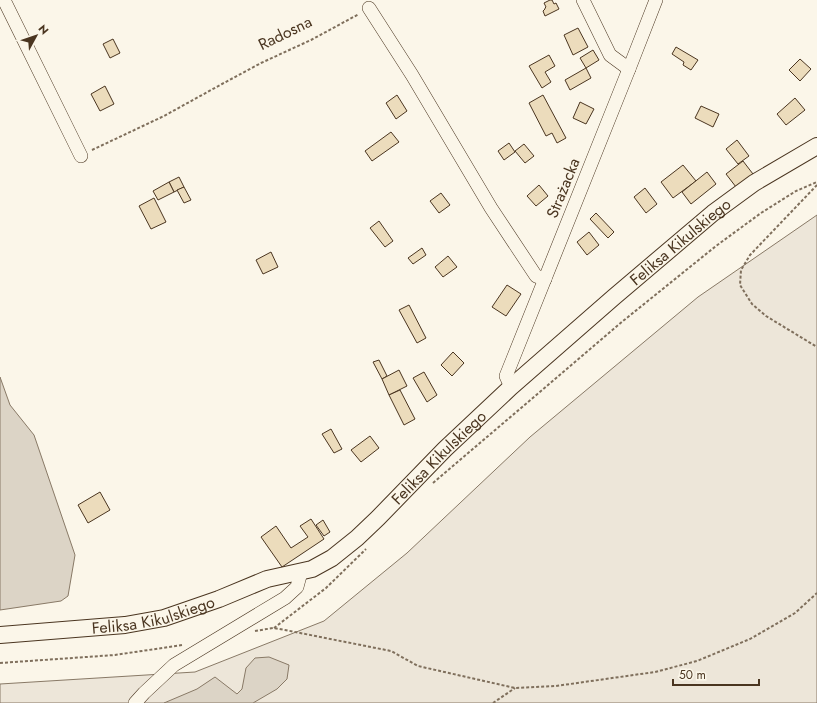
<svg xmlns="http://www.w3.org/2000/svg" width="817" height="703" viewBox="0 0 817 703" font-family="Jost,sans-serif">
<rect width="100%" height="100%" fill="#fbf6e9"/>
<polygon fill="#ede6d9" stroke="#887966" points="817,215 817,703 0,703 0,684 195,672 324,621 407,553 530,437 698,297"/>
<g fill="#dcd4c6" stroke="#887966">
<polygon points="0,377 10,405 34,435 75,555 68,596 61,601 0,610"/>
<polygon points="269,657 289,665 287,679 277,689 253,703 164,703 197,689 215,677 237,694 242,689 246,668 255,658"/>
</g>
<g fill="#ecdcbc" stroke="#4a3520">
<polygon points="550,0 552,0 554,4 556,3 559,9 545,16 543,11 545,9 545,8 546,7 544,3"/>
<polygon points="578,28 588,47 573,55 564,35"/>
<polygon points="113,39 120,53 110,58 103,44"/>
<polygon points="676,47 698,60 691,70 683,65 684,62 672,54"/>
<polygon points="593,50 599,60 586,68 580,58"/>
<polygon points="549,55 555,66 545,72 551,82 542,88 529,66"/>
<polygon points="800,59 811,69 800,81 789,70"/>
<polygon points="586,68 591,78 570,90 565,80"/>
<polygon points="105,86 114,104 100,111 91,94"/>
<polygon points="397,95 407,111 396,119 386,103"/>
<polygon points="543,95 566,138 557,143 552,133 546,136 529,103"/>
<polygon points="795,98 805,110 786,125 777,114"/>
<polygon points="580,102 594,109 586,124 573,118"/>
<polygon points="701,106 719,114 713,127 695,118"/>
<polygon points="391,132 399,142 372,161 365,151"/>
<polygon points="737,140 749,156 738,164 726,149"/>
<polygon points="509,143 515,152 504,160 498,151"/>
<polygon points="524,144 534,156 525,163 515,151"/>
<polygon points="743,161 753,174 736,187 726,174"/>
<polygon points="683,165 696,181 673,198 661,182"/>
<polygon points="707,172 716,184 691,204 682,192"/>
<polygon points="179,177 184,187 174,192 169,182"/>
<polygon points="169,182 174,192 158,200 153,191"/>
<polygon points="539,185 548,196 536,206 527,196"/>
<polygon points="184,187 191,200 184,203 177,190"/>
<polygon points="645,188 657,204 646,213 634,197"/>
<polygon points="441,193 450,205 439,213 430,201"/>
<polygon points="154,198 166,222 151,229 139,206"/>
<polygon points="596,213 614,232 608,238 590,219"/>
<polygon points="379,221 393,241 385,247 370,228"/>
<polygon points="589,232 599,245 587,255 577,242"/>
<polygon points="422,248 426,255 413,264 408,258"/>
<polygon points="271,252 278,267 263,274 256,260"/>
<polygon points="448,256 457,267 443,277 435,267"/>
<polygon points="507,285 521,294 506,316 492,307"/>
<polygon points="409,305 426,338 417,343 399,310"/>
<polygon points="453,352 464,363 452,376 441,365"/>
<polygon points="379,360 387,376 382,379 373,362"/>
<polygon points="399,370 407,386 389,395 382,379"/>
<polygon points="424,372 437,395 427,402 413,378"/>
<polygon points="400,390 415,419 404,425 389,395"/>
<polygon points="331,429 342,449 334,453 322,434"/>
<polygon points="370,436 379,448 361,462 351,450"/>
<polygon points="100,492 110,510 88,523 78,505"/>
<polygon points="311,519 324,539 282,567 261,537 276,526 291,548 308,537 300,526"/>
<polygon points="323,520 330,532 324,536 316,525"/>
</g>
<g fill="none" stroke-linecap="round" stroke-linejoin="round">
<defs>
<g id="minor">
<polyline points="4,0 81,156"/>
<polyline points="583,0 610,55 629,69"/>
<polyline points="369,8 412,75 491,208 536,276 545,279"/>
<polyline points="511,387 506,376 629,69 656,0"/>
<polyline points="135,703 144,693 174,665 285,598 297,587 301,572"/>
</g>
<g id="major">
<path id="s1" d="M0,635L125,625L164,618L219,599L267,579L312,569L332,558L357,538L378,518L445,449L511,387L614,297L713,213L754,183L817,146"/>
</g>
</defs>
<use href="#minor" stroke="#4a3520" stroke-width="14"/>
<use href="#major" stroke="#4a3520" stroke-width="18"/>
<g stroke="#7f6f5c" stroke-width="2" stroke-dasharray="3 2" stroke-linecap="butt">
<polyline points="92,150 164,116 222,84 261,63 311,40 359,14"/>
<polyline points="817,185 750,255 741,270 740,285 752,304 766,316 817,347"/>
<polyline points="433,483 623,321 716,246 761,213 796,191 817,182"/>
<polyline points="274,628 326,588 366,549"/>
<polyline points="255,631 273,628 285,630 391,651 418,666 515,688 556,686 655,672 697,661 750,639 795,613 817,593"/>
<polyline points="0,663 115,655 182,645"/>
<polyline points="493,703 515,688"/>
</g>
<use href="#minor" stroke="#fbf6e9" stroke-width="13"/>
<use href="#major" stroke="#fbf6e9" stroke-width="16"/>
</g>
<g text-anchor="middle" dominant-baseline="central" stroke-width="3" stroke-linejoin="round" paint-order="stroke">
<g font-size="16" fill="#4a3520" stroke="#fbf6e9">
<text transform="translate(285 33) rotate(-26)">Radosna</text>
<text transform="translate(563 188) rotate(-68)">Strażacka</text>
<text stroke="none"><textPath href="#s1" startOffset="815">Feliksa Kikulskiego</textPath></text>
<text stroke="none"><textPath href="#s1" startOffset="491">Feliksa Kikulskiego</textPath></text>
<text stroke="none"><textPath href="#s1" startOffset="155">Feliksa Kikulskiego</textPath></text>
</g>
</g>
<g transform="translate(36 36) rotate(50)" stroke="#fbf6e9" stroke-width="3" paint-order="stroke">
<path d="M0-3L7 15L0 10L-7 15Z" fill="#4a3520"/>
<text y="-6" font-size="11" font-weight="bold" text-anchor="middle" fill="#4a3520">N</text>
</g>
<path d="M673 679v6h86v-6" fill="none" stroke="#4a3520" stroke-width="2"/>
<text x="679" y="679" font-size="12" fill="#4a3520" stroke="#fbf6e9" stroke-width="3" paint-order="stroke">50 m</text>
</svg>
